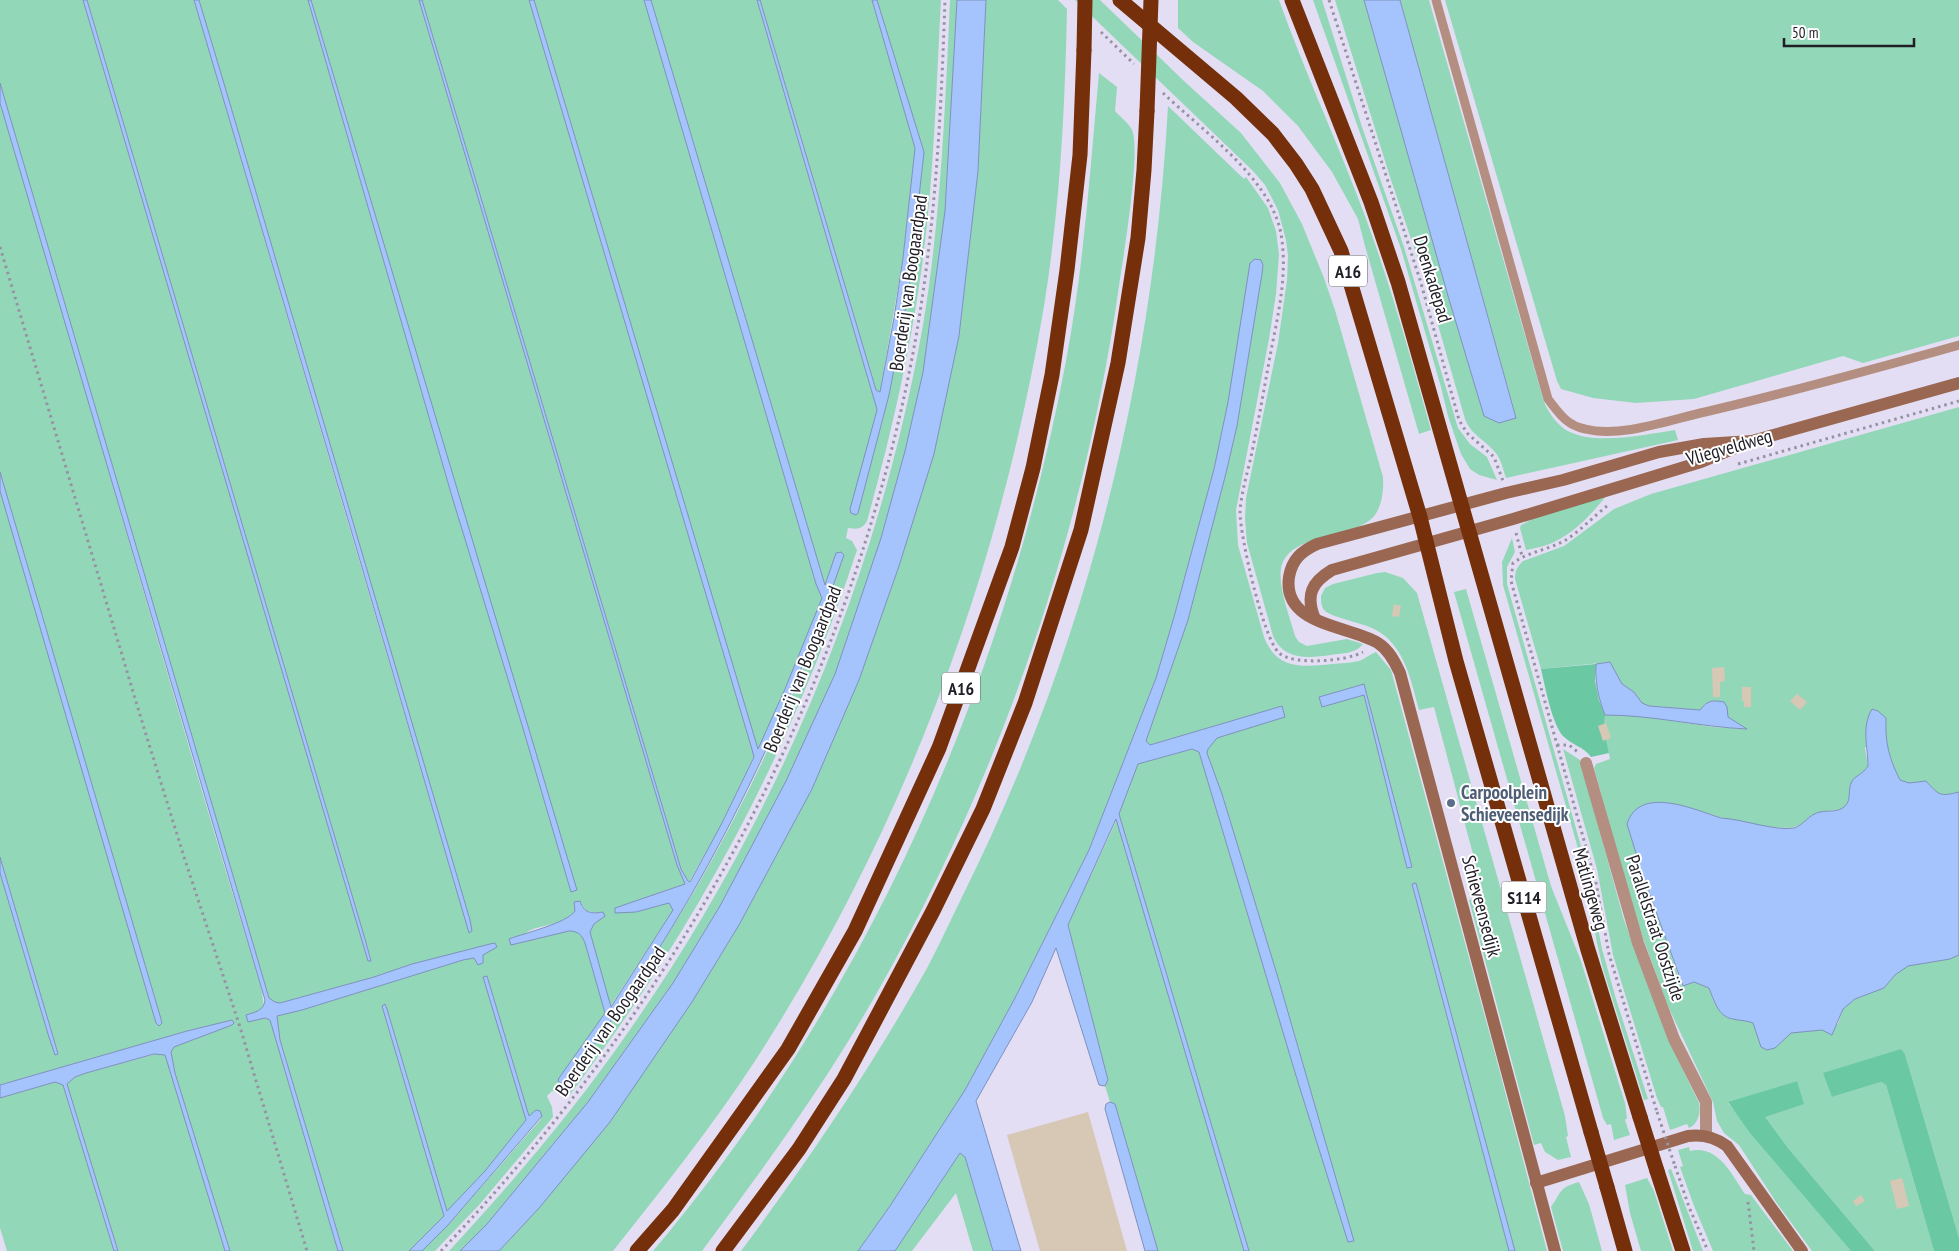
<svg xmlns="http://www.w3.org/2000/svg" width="1959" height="1251" viewBox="0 0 1959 1251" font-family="'PT Sans Narrow',sans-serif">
<rect width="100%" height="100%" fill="#e4def4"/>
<g fill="#93d7b9" fill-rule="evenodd">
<path d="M0,0H83L369,961L371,960L365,939L87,0H194L469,933L353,522L199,0H308L453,500L522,725L571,892L576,890L311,0H419L677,865L685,884L615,908L636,912L669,903L673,910L610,1007L590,932L594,924L604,916L599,913L586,911L580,901L574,902L575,911C565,925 545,924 531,930C524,933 517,940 511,945L569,931C578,931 582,935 585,943L605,1013L559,1078L564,1084C669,949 755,797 815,637C825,610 834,583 844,555L836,553L825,585L651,0H757L876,406L877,410L853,514L856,515L858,513L889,395L908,296L924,152L877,0H941C936,91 934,182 921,273C909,357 890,439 867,521C862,530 857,529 848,528L846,538L852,541L857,550C791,752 697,926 569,1096L552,1091L547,1096L552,1107L553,1117L480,1204L435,1251H422L448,1225L541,1119L534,1112L529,1117L487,976L526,1120L485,1171L447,1212L387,1009L385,1004L382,1006L444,1216L409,1251H343L280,1040L277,1016L302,1010L463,960L474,958L478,965L483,955L497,946L495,943L412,964L374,977L280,1003L275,1002L269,998L0,83Z"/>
<polygon points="422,0 529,0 751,746 754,756 722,823 689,882 681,869"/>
<polygon points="534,0 644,0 816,584 822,598 785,689 758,750"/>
<polygon points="760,0 872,0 915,148 903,258 880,392 876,390"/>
<path d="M950,0H957L945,211L923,372L905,451L881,538L835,674L786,781L720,906L673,983L588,1102L487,1224L460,1251H449C513,1182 575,1109 629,1031C776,821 878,578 923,325C941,217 945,109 950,0Z"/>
<path d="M986,0H1058L1067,9C1065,108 1060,208 1044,306C999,575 903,832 755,1061C712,1127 662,1189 613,1251H499L540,1207L692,1002L739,925L812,789L859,680L899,566L959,336L978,172Z"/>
<path d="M1075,0H1100L1184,81L1241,133L1280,183L1302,224L1324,278L1335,310L1383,477C1384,490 1382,511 1370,520C1346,539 1287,534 1281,569C1278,588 1290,617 1295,636L1299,642L1307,646L1347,639L1363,644C1355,654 1344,653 1331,655C1309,658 1284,661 1273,636L1247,543L1245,519L1246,498L1278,343L1287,280L1288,256L1286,240L1278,210L1265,185L1253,171Z"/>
<path d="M1178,0H1279C1305,73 1338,143 1365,216C1391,286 1411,359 1431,430L1419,434L1365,246L1358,219L1332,172L1298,126L1263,91L1193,42L1178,28Z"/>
<polygon points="1313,0 1322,0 1362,127 1404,247 1458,428 1470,444 1487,457 1497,480 1479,475 1470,469 1461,454 1448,416 1441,387 1401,249"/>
<path d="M1335,0H1364L1448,296L1484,416L1516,417L1400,0H1429L1544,402C1550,415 1559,429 1575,434C1600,444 1649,434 1675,430L1678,440L1506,478C1503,469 1501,459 1495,452C1484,439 1471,435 1465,419L1426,283L1390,177Z"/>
<polygon points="1445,0 1959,0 1959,336 1863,363 1843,356 1694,399 1636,403 1593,398 1561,389 1557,381"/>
<path d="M1099,73L1117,87L1115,111C1120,117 1129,123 1132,130C1141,148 1124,254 1120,279C1085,532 1001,776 874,998C823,1087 763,1169 702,1251H653C866,999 1005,684 1066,361C1084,266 1090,170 1099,73Z"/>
<path d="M0,103C89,397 171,694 261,987L264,1006L261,1010L246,1015L248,1021L265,1018L270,1020L338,1251H230L175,1073L171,1052L174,1047L232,1025L234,1023L232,1020L187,1031L0,1085V873L48,1034L58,1053L0,857V491L156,1023L159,1026L161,1019L0,472Z"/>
<path d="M1168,106L1244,179L1246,177L1268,208L1276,231L1279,254L1276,294L1269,339L1236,510L1238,545L1264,637C1277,670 1302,667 1332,664C1341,663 1350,663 1359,661C1365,659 1370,654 1376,652L1391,670L1494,1050L1547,1251H1515L1416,883L1412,885L1509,1251H1249L1119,814L1138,764L1192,749L1199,752L1297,1079L1348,1242L1354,1241L1279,981L1222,794L1207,753L1208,749L1217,738L1284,717L1282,707L1150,745L1146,741L1188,620L1226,473L1237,426L1262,274L1263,264L1261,260L1228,402L1214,469L1174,617L1156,678L1089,850L1015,998L965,1090L890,1206L858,1251H741C808,1161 871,1068 926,970C939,946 950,921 962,897C1085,650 1153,381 1168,106ZM1364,684V685L1412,867L1407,868L1364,694L1322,707L1319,697Z"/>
<path d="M1959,407V792C1940,797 1938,796 1926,781L1909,783L1900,780C1889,758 1885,743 1886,718L1865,748L1868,766L1863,774L1850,787C1849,819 1839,806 1817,813C1809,816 1803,825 1794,827C1781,831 1724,820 1711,814L1637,853L1643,876L1682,986L1694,982L1709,988L1714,1002L1731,1019L1746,1020L1754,1022L1761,1046L1775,1048L1791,1033L1822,1030L1838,1024L1843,1009L1855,999L1884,988L1895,975L1908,966L1950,959L1959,955V1238L1905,1054L1901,1049L1832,1097L1881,1082L1886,1085L1934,1251H1875L1788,1148L1764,1117L1797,1081L1728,1103L1851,1251H1812L1776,1202L1739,1145L1724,1133L1717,1121L1713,1102L1667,1004L1636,919L1594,768L1596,764L1610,759L1604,730L1605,715H1633L1713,727L1746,729L1727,717V707L1705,704L1701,710L1649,706L1642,703L1634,692L1622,684L1610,662L1541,669L1515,579C1515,571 1517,567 1523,561L1564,546L1614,509L1651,494Z"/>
<path d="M1608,494C1593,512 1578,530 1556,541C1547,546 1536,548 1526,550L1520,528L1521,525L1533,519Z"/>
<polygon points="1512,538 1515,552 1507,567 1507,584 1584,857 1602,949 1616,999 1648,1099 1644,1100 1603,969 1597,943 1585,873 1503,585 1502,562"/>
<path d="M1385,572L1403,578L1417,593L1565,1116L1568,1136L1566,1137L1571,1157L1558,1160L1545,1152L1541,1143L1534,1145L1469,900L1484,896L1434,707L1419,710C1411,681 1405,646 1376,630C1364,623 1333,618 1325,611C1321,607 1321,601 1321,596L1325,588L1333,584L1377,573Z"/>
<polygon points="1466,589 1551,886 1581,961 1625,1103 1627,1118 1625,1120 1630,1135 1614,1140 1611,1124 1607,1125 1603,1118 1454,592"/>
<path d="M1563,749L1580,760L1624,920L1668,1039L1699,1103C1701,1113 1698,1124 1689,1128L1687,1124L1670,1130L1663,1107H1661L1657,1098L1613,955L1597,869Z"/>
<polygon points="1117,819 1244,1251 1158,1251 1115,1104 1110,1102 1105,1086 1108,1080 1068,925"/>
<polygon points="160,1053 165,1055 172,1076 225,1251 118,1251 67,1084 75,1077 86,1073"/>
<polygon points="55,1082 63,1085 114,1251 7,1251 0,1228 0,1098"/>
<path d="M1689,1147L1690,1151C1718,1144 1732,1175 1745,1194L1751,1195L1793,1251H1713L1694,1206L1680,1167L1683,1166L1678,1150Z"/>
<polygon points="960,1153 965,1157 993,1251 973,1251 956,1193 912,1251 895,1251"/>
<polygon points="1671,1169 1703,1251 1693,1251 1668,1170"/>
<polygon points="1647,1178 1654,1191 1673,1251 1641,1251 1630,1213 1625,1185"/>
<path d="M1579,1182L1589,1204L1602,1251H1563L1551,1207C1562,1192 1558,1188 1579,1182Z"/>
</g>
<g fill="#6ac9a2">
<path d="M1596,664L1595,681L1599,700L1605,715L1604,730L1609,753L1591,757C1584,747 1572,745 1563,736C1552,724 1545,686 1541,669Z"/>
<polygon points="1901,1049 1905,1054 1959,1238 1959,1251 1934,1251 1886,1085 1881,1082 1832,1097 1823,1073"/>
<polygon points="1797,1081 1804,1104 1765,1117 1788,1148 1875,1251 1851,1251 1750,1133 1728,1102"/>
</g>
<g fill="#a5c3fc" stroke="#7d91bc">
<polygon points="83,0 87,0 365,939 371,961 368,961"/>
<polygon points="194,0 199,0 228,97 470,920 472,931 469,933 349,523"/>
<polygon points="308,0 311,0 577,890 571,892 522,725 453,500"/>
<path d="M419,0H422L681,869L688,881L690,882L722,823L754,757L751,746L529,0H534L758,749L785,689L822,598L816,584L644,0H651L825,585L836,553L841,552L844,555C778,746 689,924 564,1084H562L558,1081L559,1078L605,1013L585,943C582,935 578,931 569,931L511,945L509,939C525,933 567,923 575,911L574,902L580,901C584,913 591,914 603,912L605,916L594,924L590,932L611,1007L673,910L669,903L636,912L615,913V908L685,884L677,865Z"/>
<polygon points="757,0 760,0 876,390 880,392 894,318 903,258 915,148 872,0 877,0 924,152 908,296 889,395 858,513 856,515 851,513 850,509 877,410 876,406"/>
<polygon points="957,0 986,0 978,171 959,336 934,454 899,566 859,680 812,789 739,925 692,1002 610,1122 540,1207 499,1251 460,1251 487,1224 588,1102 673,983 720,906 786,781 835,674 881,538 905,451 923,372 945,211"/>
<polygon points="1364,0 1400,0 1516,418 1499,423 1484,416 1448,296"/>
<path d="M0,83L269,998L275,1002L280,1003L374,977L412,964L490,944L495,943L497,947L483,955V963L478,965L474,958L463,960L302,1010L277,1016L280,1040L343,1251H338L270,1020L265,1018L248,1022L246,1015C255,1012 264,1011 265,1000L0,103Z"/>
<polygon points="1255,259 1261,260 1263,265 1262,274 1237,426 1226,473 1188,620 1146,741 1150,745 1282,706 1285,717 1217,738 1208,749 1207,753 1222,794 1279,981 1354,1241 1348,1242 1297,1079 1199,752 1192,749 1138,764 1119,814 1249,1251 1244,1251 1116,819 1068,925 1108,1080 1105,1086 1099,1085 1056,948 1032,1002 976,1101 1021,1251 993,1251 965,1157 960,1153 895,1251 858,1251 890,1206 965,1090 1015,998 1089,850 1156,678 1174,617 1214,469 1228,402 1250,263"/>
<polygon points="0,472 161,1019 162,1023 159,1026 156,1023 0,491"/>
<path d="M1610,662L1622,684L1634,692L1642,703L1649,706L1700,710C1708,700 1712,700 1724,702L1727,707L1728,717L1747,729C1700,727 1653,715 1605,715C1598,697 1595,682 1596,664Z"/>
<polygon points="1364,684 1412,867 1407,868 1364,695 1322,707 1319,697"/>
<path d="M1872,709L1878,711L1886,718C1885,743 1889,758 1900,780L1909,783L1926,781C1939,795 1939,797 1959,792V955L1950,959L1908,966L1895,975L1884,988L1855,999L1843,1009L1832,1035L1822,1030L1791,1033L1775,1048L1767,1050L1761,1047L1753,1023C1746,1020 1740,1021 1733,1019C1718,1017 1714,1000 1709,988L1694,982L1683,986L1643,876L1627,824C1639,785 1693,809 1718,817C1722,819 1726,818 1730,819C1747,821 1777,831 1794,828C1804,825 1809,814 1820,812C1829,810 1838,813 1845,806C1852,800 1847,790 1852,781C1855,776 1863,774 1868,766C1868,747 1861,728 1872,709Z"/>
<polygon points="0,857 54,1040 58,1054 55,1055 48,1034 0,873"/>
<polygon points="1416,883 1515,1251 1509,1251 1412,884"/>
<polygon points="487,976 529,1116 536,1110 540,1111 542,1116 448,1225 422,1251 409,1251 444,1216 382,1006 385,1004 387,1009 447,1211 485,1171 526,1120 483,977"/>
<polygon points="232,1020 234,1023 232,1025 174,1047 171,1052 175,1073 230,1251 225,1251 165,1055 154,1054 86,1073 75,1077 67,1084 118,1251 114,1251 63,1085 55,1082 0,1098 0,1085 187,1031"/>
<polygon points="1110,1102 1115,1104 1158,1251 1145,1251 1105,1109 1106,1104"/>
</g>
<g fill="#d7c7b5">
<polygon points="1394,604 1401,606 1399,617 1392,616"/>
<polygon points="1724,667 1725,681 1720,682 1720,697 1713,697 1712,668"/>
<polygon points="1742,687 1751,687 1751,707 1744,707 1744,701 1742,701"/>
<polygon points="1797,694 1807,702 1800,710 1790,701"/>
<polygon points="1606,723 1611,738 1603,741 1598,726"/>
<polygon points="1088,1112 1127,1251 1040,1251 1007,1135"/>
<polygon points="1902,1178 1909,1206 1897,1209 1890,1181"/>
<polygon points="1861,1195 1865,1201 1856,1206 1853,1201"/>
</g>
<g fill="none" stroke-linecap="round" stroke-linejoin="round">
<g stroke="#9692a2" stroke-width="3" stroke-dasharray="2.5 4" stroke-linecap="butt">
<polyline points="1329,0 1421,283 1459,420 1467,433 1494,457 1503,481"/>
<polyline points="1101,32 1134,64"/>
<path d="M1163,93C1202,130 1267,176 1280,229C1289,271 1278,315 1270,356C1264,390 1258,423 1251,457C1247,474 1241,494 1240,512C1240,536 1263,638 1279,653C1294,666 1347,661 1363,652"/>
<polyline points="0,247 143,725 185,860 240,1027 307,1251"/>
<polyline points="1738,464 1959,401"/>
<path d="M1607,506C1593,517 1579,532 1564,541C1547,550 1528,552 1513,563L1511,581L1596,883L1609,954L1657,1112"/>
<polyline points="1516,533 1522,556"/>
<polyline points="1557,745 1569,745 1579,753"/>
<polyline points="1675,1166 1689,1207 1708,1251"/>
<polyline points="1748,1202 1754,1251"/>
<path d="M441,1251C678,1004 849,690 913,353C935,236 941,118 945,0"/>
</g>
<path stroke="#b48f81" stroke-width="9" d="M1436,0L1548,399C1559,413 1566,425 1585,429C1621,438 1669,420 1705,412C1790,392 1874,369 1959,345"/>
<polyline stroke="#b48f81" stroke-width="12" points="1586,763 1638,943 1674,1039 1706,1102 1706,1136"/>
<g stroke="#9a6752" stroke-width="12">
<path d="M1315,619C1305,595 1312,582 1332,570L1513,519L1701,462L1752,441L1959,383"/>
<path d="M1536,1183L1688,1136C1702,1134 1715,1137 1727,1146L1802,1251"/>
<path d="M1555,1251L1400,673C1395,662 1389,650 1378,643C1349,625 1282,626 1289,577C1292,559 1302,551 1317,544L1506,493L1563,480L1659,452L1704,444L1752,441"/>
</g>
<g stroke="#752f0b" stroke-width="15">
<polyline points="1120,0 1236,98 1273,134 1296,164 1312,189 1341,251 1420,517 1456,661 1591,1132"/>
<polyline points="1292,0 1371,202 1398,282 1588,950 1640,1117"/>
<polyline points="1657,1171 1683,1251"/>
<polyline points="1607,1187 1625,1251"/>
<polyline points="637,1251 673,1210 788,1049 855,931 939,748 1012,547 1033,468 1052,375 1067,270 1080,155 1084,50"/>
<polyline points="723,1251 799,1149 844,1079 933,911 983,809 1025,703 1081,530 1118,363 1138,238 1144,170 1147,111"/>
</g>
<polyline stroke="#9692a2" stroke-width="3" stroke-dasharray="2.5 4" stroke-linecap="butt" points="1657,1112 1675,1166"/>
<g stroke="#752f0b" stroke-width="15">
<polyline points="1084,50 1085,0"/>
<polyline points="1147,111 1151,0"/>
<polyline points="1640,1117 1657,1171"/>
<polyline points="1591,1132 1607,1187"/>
</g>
</g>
<circle fill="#5c6f8a" stroke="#fff" stroke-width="2" cx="1451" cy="803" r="5"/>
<g text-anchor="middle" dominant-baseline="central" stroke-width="4" stroke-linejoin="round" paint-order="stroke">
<g fill="#fff" stroke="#626166" stroke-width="1">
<rect x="1329" y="255.5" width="38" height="31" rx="4"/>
<rect x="942" y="672.5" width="38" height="31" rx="4"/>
<rect x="1501.5" y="881.5" width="45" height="31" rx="4"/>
</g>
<g font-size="18" font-weight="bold" fill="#1f1d25">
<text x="1348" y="271">A16</text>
<text x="961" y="688">A16</text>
<text x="1524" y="897">S114</text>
</g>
<g font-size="19" fill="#1f1d25" stroke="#fff">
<text transform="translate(1433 279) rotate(73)">Doenkadepad</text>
<text transform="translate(908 283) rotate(-82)">Boerderij van Boogaardpad</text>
<text transform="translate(1729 447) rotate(-16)">Vliegveldweg</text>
<text transform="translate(802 669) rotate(-68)">Boerderij van Boogaardpad</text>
<text transform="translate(1591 889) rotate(74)">Matlingeweg</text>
<text transform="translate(1482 906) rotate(75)">Schieveensedijk</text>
<text transform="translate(1656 928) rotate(72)">Parallelstraat Oostzijde</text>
<text transform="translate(610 1021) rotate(-55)">Boerderij van Boogaardpad</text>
</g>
<g font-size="19" font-weight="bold" fill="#4e5e75" stroke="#fff" text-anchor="start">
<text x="1461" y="792">Carpoolplein<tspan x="1461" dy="22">Schieveensedijk</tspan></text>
</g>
</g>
<path d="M1784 38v8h130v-8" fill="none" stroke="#1f1d25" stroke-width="2.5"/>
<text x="1792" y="38" font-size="15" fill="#1f1d25" stroke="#ffffff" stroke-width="4" paint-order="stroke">50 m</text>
</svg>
